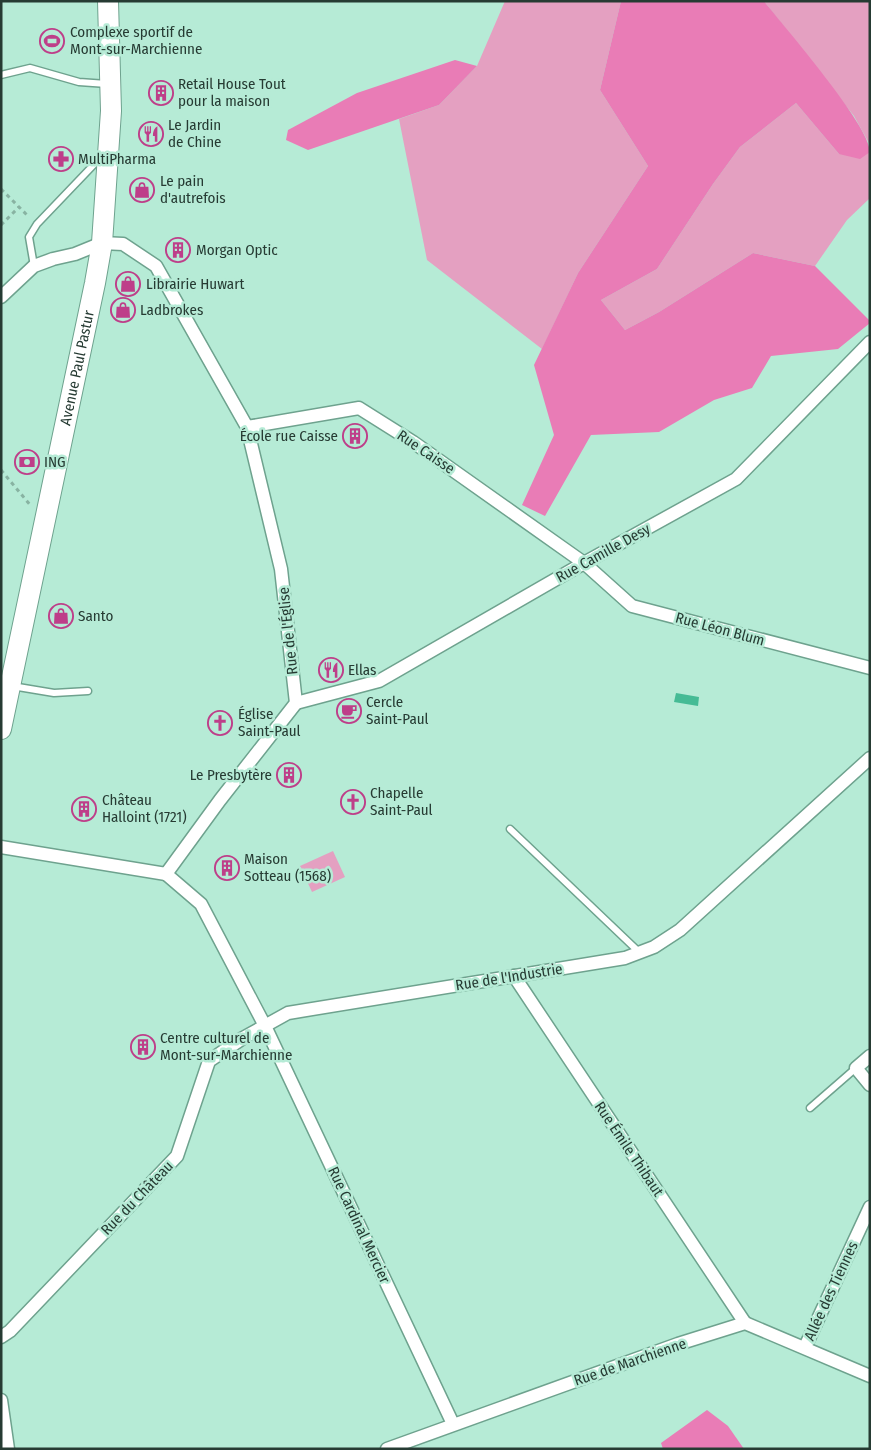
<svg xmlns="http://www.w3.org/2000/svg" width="871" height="1450" viewBox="0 0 871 1450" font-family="'Fira Sans Condensed',sans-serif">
<rect width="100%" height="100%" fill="#b6ebd6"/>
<g fill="#e4a0c1">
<polygon points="505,1 621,1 600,90 648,166 578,273 542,349 427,260 399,119 439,105 477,66"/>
<polygon points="764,1 870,1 870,145 854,116"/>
<polygon points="796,103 839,154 870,151 870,198 847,220 815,266 753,253 659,312 625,330 601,300 657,269 713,184 740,147"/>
<polygon points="333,851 345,877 312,892 300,866"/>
</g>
<g fill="#e97cb6">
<path d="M621,1H764C784,27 870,125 870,152L860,159L839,154L796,103L740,147L713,184L657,269L601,300L625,330L659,312L753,253L815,266L870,321V323L838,349L771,356L752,388L714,400L659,432L591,435L545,516L522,505L554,435L534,365L578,273L648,166L600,90Z"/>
<polygon points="455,60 477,66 439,105 308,150 286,140 288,130 357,93"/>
<polygon points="707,1410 728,1426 744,1449 663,1449 661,1443"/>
</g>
<polygon fill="#45bb95" points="676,693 699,697 698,706 674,702"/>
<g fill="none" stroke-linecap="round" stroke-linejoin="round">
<defs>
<g id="lane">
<polyline points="1,75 30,68 79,82 107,84"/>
<polyline points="34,266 29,237 37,224 103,155"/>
<polyline points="12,686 54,693 88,691"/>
<polyline points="510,829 639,952"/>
<polyline points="810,1108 856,1068"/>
</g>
<g id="street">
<polyline points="1,297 34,266 53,259 75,254 102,243 123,244 156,266 247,427 281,569 296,703 220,800 166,874"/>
<polyline points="247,427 359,408 413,442 584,563 632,606 870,668"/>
<polyline points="296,703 379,681 584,563 736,479 870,342"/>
<polyline points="1,847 166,874"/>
<polyline points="166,874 201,904 265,1026 453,1424"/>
<polyline points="514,976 745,1323"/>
<polyline points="870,1056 856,1068 870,1085"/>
<polyline points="1,1337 10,1331 177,1156 209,1061 243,1038 288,1013 625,958 654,947 680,930 870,758"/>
<polyline points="805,1347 870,1207"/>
<polyline points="1,1400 8,1449"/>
<polyline points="387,1449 678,1344 745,1323 870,1376"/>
</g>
<g id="primary">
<path id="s1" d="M1,729L95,283L102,243L111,111L108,1"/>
</g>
</defs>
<use href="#lane" stroke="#6ea28e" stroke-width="9"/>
<use href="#street" stroke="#6ea28e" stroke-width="15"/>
<use href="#primary" stroke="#6ea28e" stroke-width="22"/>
<g stroke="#88b3a2" stroke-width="3" stroke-dasharray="4 4" stroke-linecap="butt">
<polyline points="1,189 29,217"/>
<polyline points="1,225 19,207"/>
<polyline points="1,470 31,506"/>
</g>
<use href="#lane" stroke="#fff" stroke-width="6"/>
<use href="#street" stroke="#fff" stroke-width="12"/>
<use href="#primary" stroke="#fff" stroke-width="20"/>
</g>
<defs>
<symbol id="stadium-ring" viewBox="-11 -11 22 22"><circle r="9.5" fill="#b6ebd6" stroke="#be3e89" stroke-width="1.5"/><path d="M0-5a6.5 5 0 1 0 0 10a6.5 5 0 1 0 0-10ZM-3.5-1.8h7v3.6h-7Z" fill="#be3e89"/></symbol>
<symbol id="building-ring" viewBox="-11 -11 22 22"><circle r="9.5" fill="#b6ebd6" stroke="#be3e89" stroke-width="1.5"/><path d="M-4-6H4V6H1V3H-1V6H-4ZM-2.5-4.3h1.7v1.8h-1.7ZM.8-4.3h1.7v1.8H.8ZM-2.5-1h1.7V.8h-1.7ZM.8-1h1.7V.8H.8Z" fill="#be3e89"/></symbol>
<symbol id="restaurant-ring" viewBox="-11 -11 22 22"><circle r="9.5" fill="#b6ebd6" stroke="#be3e89" stroke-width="1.5"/><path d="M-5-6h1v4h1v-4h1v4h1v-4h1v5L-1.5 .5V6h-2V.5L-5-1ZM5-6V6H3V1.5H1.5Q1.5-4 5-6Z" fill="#be3e89"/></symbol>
<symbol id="pharmacy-ring" viewBox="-11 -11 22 22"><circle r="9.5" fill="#b6ebd6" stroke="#be3e89" stroke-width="1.5"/><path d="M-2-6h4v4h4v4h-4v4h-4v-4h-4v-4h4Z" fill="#be3e89"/></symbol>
<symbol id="shop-ring" viewBox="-11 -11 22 22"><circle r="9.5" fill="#b6ebd6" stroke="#be3e89" stroke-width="1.5"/><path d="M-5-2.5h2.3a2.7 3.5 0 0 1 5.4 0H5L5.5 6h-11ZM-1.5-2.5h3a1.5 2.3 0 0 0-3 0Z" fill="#be3e89"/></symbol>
<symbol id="bank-ring" viewBox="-11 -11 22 22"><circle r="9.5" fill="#b6ebd6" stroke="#be3e89" stroke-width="1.5"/><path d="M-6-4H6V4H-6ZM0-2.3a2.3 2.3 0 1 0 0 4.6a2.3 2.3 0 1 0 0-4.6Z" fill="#be3e89"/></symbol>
<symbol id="cafe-ring" viewBox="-11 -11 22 22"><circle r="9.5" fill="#b6ebd6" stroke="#be3e89" stroke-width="1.5"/><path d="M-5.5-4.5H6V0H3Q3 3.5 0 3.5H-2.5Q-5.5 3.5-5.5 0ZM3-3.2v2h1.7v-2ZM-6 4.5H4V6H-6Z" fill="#be3e89"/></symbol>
<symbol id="church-ring" viewBox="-11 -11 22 22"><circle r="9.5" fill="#b6ebd6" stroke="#be3e89" stroke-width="1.5"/><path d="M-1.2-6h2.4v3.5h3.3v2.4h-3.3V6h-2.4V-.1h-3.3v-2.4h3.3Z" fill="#be3e89"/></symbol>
</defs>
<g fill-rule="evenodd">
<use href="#stadium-ring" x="38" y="27" width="28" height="28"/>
<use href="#building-ring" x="147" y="79" width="28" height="28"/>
<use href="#restaurant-ring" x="137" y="120" width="28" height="28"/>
<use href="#pharmacy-ring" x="47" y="145" width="28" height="28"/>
<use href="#shop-ring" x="128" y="176" width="28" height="28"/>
<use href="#building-ring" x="164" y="236" width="28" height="28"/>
<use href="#shop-ring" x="114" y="270" width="28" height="28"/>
<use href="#shop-ring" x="109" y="296" width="28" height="28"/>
<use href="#building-ring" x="341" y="422" width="28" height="28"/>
<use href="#bank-ring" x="13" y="448" width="28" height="28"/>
<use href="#shop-ring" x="47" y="602" width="28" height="28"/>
<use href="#restaurant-ring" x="317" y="656" width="28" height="28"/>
<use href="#cafe-ring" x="335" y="697" width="28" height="28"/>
<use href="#church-ring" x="206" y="709" width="28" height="28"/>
<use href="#building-ring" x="275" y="761" width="28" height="28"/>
<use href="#church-ring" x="339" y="788" width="28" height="28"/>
<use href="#building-ring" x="70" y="795" width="28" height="28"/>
<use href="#building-ring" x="213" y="854" width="28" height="28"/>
<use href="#building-ring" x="129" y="1033" width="28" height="28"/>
</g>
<g text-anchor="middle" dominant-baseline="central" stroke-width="5" stroke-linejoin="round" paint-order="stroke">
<g font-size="15" fill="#263b33" stroke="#b6ebd6" text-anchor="start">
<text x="70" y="32">Complexe sportif de<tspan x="70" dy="17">Mont-sur-Marchienne</tspan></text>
<text x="178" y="84">Retail House Tout<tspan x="178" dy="17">pour la maison</tspan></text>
<text x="168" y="125">Le Jardin<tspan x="168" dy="17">de Chine</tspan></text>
<text x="78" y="159">MultiPharma</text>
<text x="160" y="181">Le pain<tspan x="160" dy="17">d'autrefois</tspan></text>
<text x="196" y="250">Morgan Optic</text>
<text x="146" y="284">Librairie Huwart</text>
<text x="140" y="310">Ladbrokes</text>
<text x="338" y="436" text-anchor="end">École rue Caisse</text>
<text x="44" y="462">ING</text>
<text x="78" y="616">Santo</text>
<text x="348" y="670">Ellas</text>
<text x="366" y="702">Cercle<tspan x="366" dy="17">Saint-Paul</tspan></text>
<text x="238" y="714">Église<tspan x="238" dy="17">Saint-Paul</tspan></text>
<text x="272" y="775" text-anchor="end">Le Presbytère</text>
<text x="370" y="793">Chapelle<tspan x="370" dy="17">Saint-Paul</tspan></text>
<text x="102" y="800">Château<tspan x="102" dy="17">Halloint (1721)</tspan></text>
<text x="244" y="859">Maison<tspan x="244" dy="17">Sotteau (1568)</tspan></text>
<text x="160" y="1038">Centre culturel de<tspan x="160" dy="17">Mont-sur-Marchienne</tspan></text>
</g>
<g font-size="15" fill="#263b33" stroke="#b6ebd6">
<text stroke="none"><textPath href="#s1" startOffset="369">Avenue Paul Pastur</textPath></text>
<text transform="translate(426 452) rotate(34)">Rue Caisse</text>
<text transform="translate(603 553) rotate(-29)">Rue Camille Desy</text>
<text transform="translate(720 629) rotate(15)">Rue Léon Blum</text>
<text transform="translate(288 631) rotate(-96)">Rue de l'Église</text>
<text transform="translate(509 977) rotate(-9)">Rue de l'Industrie</text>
<text transform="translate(629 1149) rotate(56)">Rue Émile Thibaut</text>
<text transform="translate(137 1198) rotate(-46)">Rue du Château</text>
<text transform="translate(359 1225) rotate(65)">Rue Cardinal Mercier</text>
<text transform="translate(831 1291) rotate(-65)">Allée des Tiennes</text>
<text transform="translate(630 1362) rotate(-19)">Rue de Marchienne</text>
</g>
</g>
<rect width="871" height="1450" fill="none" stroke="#263b33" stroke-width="5"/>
</svg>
